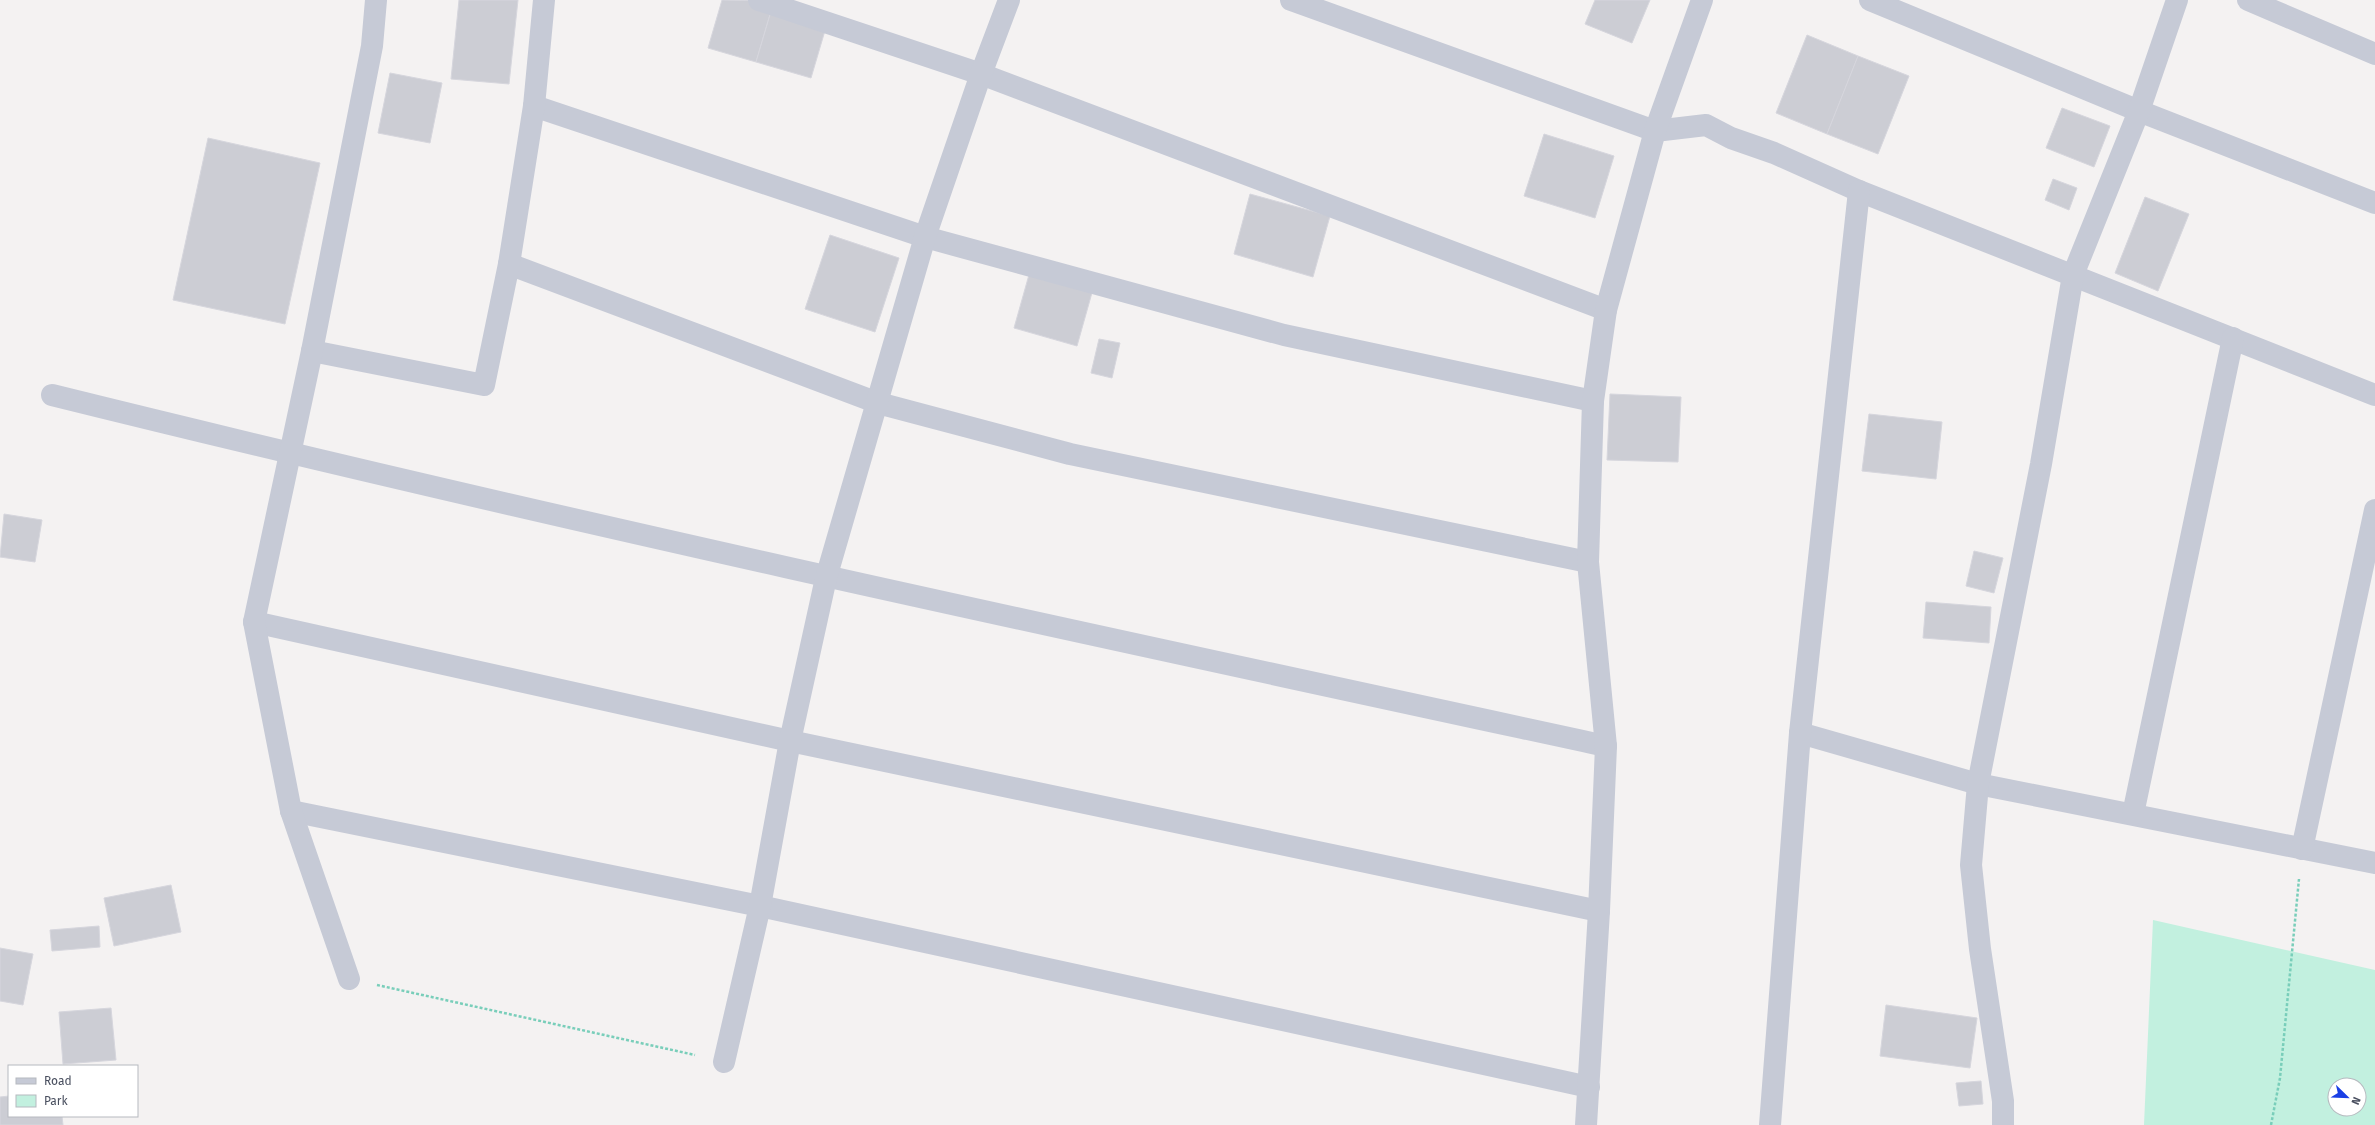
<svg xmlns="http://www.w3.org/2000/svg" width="2375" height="1125" viewBox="0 0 2375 1125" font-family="'Fira Sans',sans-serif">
<rect width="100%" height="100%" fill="#f4f2f2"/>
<path fill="#c2f0df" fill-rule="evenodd" d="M2153,920L2375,970V1125H2144ZM2335,1085H2359V1109H2335Z"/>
<g fill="#cccdd4" stroke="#d6d6dd">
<polygon points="459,0 518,0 509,84 451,79"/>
<polygon points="722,0 774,1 756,62 708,48"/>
<polygon points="1595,0 1650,0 1632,43 1585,24"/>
<polygon points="774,1 829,17 811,78 756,62"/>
<polygon points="1807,35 1858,56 1827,134 1776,113"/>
<polygon points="1858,56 1909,76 1878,154 1827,134"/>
<polygon points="390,73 442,83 430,143 378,133"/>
<polygon points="2062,108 2110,126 2094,167 2046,148"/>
<polygon points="1544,134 1614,156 1595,218 1524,196"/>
<polygon points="208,138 320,163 285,324 173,300"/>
<polygon points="2053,179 2077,188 2069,210 2045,200"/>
<polygon points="1250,194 1330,216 1313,277 1234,254"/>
<polygon points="2145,197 2189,214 2158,291 2115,273"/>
<polygon points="830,235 899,258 875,332 805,309"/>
<polygon points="1032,264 1095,282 1077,346 1014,328"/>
<polygon points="1099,339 1120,343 1112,378 1091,373"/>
<polygon points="1610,394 1681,397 1678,462 1607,460"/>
<polygon points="1869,414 1942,422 1936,479 1862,471"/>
<polygon points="4,514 42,520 35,562 0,557"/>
<polygon points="1974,551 2003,558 1994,593 1966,586"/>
<polygon points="1926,602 1991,607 1989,643 1923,638"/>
<polygon points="171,885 181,932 114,946 104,898"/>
<polygon points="99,926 100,947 52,951 50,930"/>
<polygon points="0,948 33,954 23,1005 0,1001"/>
<polygon points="1886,1005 1977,1018 1970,1068 1880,1056"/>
<polygon points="111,1008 116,1060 63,1064 59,1012"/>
<polygon points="1981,1081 1983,1104 1959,1106 1956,1083"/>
<polygon points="9,1096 9,1116 62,1116 63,1125 0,1125 0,1097"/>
</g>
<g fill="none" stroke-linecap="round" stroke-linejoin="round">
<g stroke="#79ceba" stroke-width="2.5" stroke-dasharray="3 2" stroke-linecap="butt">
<polyline points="377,985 695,1055"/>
<polyline points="2271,1125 2280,1078 2299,879"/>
</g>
<g stroke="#c6cad6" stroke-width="22">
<polyline points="759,0 981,74 1606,310"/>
<polyline points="1291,0 1655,131 1706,125 1731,138 1774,153 1859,191 2375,395"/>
<polyline points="1870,0 2139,111 2375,203"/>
<polyline points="2248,0 2375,54"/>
<polyline points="534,106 925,237 1284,335 1593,401"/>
<polyline points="509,264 878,403 1070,454 1588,562"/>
<polyline points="312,351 484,385 509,264 534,106 544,0"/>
<path d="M52,395C568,523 1087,634 1606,746"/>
<polyline points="254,622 790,741 1599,911"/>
<polyline points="1800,733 1978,784 2375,863"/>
<polyline points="291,811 760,906 1589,1087"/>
<polyline points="2133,814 2233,338"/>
<polyline points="2302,849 2375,510"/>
<polyline points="349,979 291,811 254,622 312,351 372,46 376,0"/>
<polyline points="724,1062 760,906 790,741 826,578 925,237 981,74 1009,0"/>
<polyline points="1586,1125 1599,911 1606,746 1588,562 1593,401 1606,310 1655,131 1702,0"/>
<polyline points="1770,1125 1800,733 1859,191"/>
<polyline points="2003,1125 2003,1101 1980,949 1971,865 1978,784 2041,464 2073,275 2139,111 2177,0"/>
</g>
</g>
<rect x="8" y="1065" width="130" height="52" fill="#ffffff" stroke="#b6b9bf"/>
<rect x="16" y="1078" width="20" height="6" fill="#c6cad6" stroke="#b6b9bf"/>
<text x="44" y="1085" font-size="12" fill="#494f5f">Road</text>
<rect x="16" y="1095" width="20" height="12" fill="#c2f0df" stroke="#b6b9bf"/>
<text x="44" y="1105" font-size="12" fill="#494f5f">Park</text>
<g transform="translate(2347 1097) rotate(113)"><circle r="19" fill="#ffffff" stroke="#b6b9bf"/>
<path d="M0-3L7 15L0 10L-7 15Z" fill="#1a3fe5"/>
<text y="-6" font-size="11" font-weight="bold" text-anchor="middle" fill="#494f5f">N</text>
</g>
</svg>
